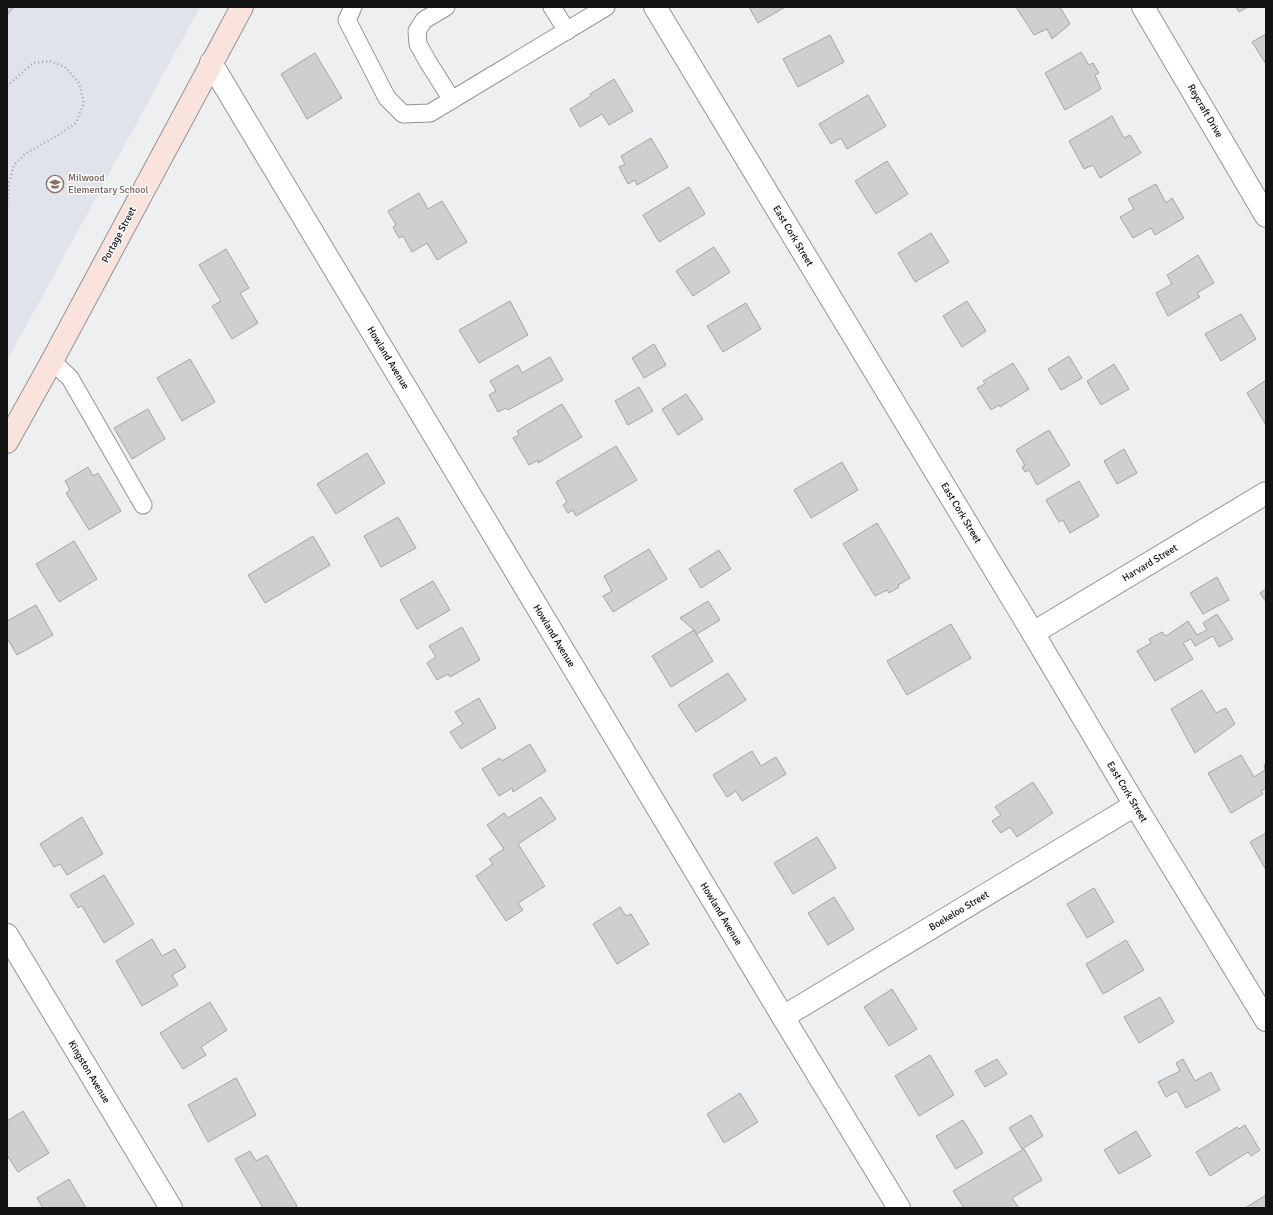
<svg xmlns="http://www.w3.org/2000/svg" width="1273" height="1215" viewBox="0 0 1273 1215" font-family="Signika,sans-serif">
<rect width="100%" height="100%" fill="#eeeff1"/>
<polygon fill="#e0e3ec" points="7,7 200,7 7,361"/>
<g fill="#d0cfcd" stroke="#a6a4a2">
<polygon points="7,7 14,7 7,15"/>
<polygon points="749,7 785,7 758,23"/>
<polygon points="1016,7 1060,7 1070,24 1052,39 1047,29 1034,35"/>
<polygon points="1236,7 1248,7 1239,12"/>
<polygon points="1266,34 1266,64 1252,42"/>
<polygon points="830,35 844,62 798,87 783,59"/>
<polygon points="1081,52 1089,65 1093,63 1099,73 1095,75 1101,89 1065,110 1045,73"/>
<polygon points="315,53 342,98 307,119 281,74"/>
<polygon points="614,79 633,111 609,125 602,114 580,127 570,109 591,96 590,94"/>
<polygon points="868,95 886,126 847,149 841,138 831,144 819,124"/>
<polygon points="1112,116 1124,138 1130,135 1141,153 1100,178 1093,165 1084,169 1069,141"/>
<polygon points="651,138 668,167 637,185 635,180 628,184 619,167 625,164 621,156"/>
<polygon points="887,161 908,194 876,214 855,181"/>
<polygon points="1156,184 1166,203 1172,198 1184,218 1155,235 1151,228 1133,238 1120,217 1134,209 1128,199"/>
<polygon points="689,187 705,214 659,242 643,215"/>
<polygon points="419,193 428,209 442,201 467,242 437,260 427,243 412,252 403,236 399,238 393,227 396,225 388,211"/>
<polygon points="931,233 949,262 915,282 898,253"/>
<polygon points="714,247 730,272 693,296 676,271"/>
<polygon points="226,249 249,288 240,293 258,323 232,339 212,306 221,301 199,265"/>
<polygon points="1198,255 1214,283 1197,293 1200,297 1168,316 1156,293 1172,284 1167,275"/>
<polygon points="510,301 528,335 479,363 459,330"/>
<polygon points="967,301 986,331 962,347 943,316"/>
<polygon points="746,303 761,329 723,352 707,326"/>
<polygon points="1241,314 1256,339 1221,361 1205,334"/>
<polygon points="654,344 666,365 644,378 632,358"/>
<polygon points="1069,356 1082,378 1061,390 1048,369"/>
<polygon points="550,357 563,380 508,410 506,408 498,412 489,395 496,391 490,381 518,365 522,373"/>
<polygon points="190,359 215,402 182,421 157,378"/>
<polygon points="1013,363 1029,389 1000,407 999,405 991,410 977,388 985,384 983,381"/>
<polygon points="1114,364 1129,389 1101,405 1087,381"/>
<polygon points="1266,380 1266,425 1247,393"/>
<polygon points="639,387 653,411 628,425 615,401"/>
<polygon points="686,394 703,419 678,435 662,409"/>
<polygon points="562,404 582,437 538,463 538,460 529,465 513,438 519,435 517,431"/>
<polygon points="148,409 165,439 132,459 114,428"/>
<polygon points="1049,430 1070,465 1037,485 1029,470 1025,472 1022,467 1025,465 1016,450"/>
<polygon points="616,446 637,480 576,516 573,510 568,513 563,505 567,502 556,482"/>
<polygon points="1124,449 1137,473 1117,484 1104,461"/>
<polygon points="367,453 385,483 336,514 317,484"/>
<polygon points="842,462 858,490 811,518 794,490"/>
<polygon points="88,467 93,476 98,473 121,511 89,530 66,493 70,490 65,481"/>
<polygon points="1079,481 1099,516 1070,533 1063,520 1059,522 1046,500"/>
<polygon points="398,517 416,548 381,567 364,536"/>
<polygon points="877,523 910,578 898,585 899,587 889,593 887,590 875,596 843,544"/>
<polygon points="313,536 330,565 265,603 248,575"/>
<polygon points="74,541 97,579 59,602 36,564"/>
<polygon points="649,549 667,579 613,612 603,596 612,591 604,576"/>
<polygon points="719,550 731,569 701,588 689,569"/>
<polygon points="1217,577 1229,600 1203,614 1190,593"/>
<polygon points="433,581 450,610 417,629 400,600"/>
<polygon points="1266,589 1266,602 1260,593"/>
<polygon points="708,601 720,620 697,634 694,630 680,618"/>
<polygon points="36,605 53,635 17,655 7,638 7,621"/>
<polygon points="1217,614 1233,639 1219,647 1213,636 1195,646 1191,639 1183,643 1193,659 1155,681 1137,651 1151,643 1149,639 1162,632 1166,636 1188,621 1197,635 1207,630 1203,623"/>
<polygon points="951,624 971,658 907,695 887,661"/>
<polygon points="462,627 480,660 450,677 448,674 437,680 427,663 436,657 429,646"/>
<polygon points="694,630 713,661 671,687 652,656"/>
<polygon points="728,673 746,700 696,732 678,705"/>
<polygon points="1202,690 1216,713 1226,708 1235,724 1195,753 1171,709"/>
<polygon points="479,698 496,728 461,749 450,732 463,724 455,712"/>
<polygon points="530,744 546,771 513,792 512,788 499,796 482,769 500,758 502,761"/>
<polygon points="752,751 761,766 776,757 786,774 742,801 736,791 727,797 713,775"/>
<polygon points="1241,755 1254,777 1265,770 1264,765 1266,764 1266,788 1261,791 1263,794 1231,813 1208,773"/>
<polygon points="1033,782 1053,813 1017,837 1010,827 1001,833 992,821 1001,815 995,807"/>
<polygon points="541,797 556,819 518,844 545,886 518,903 523,910 506,921 476,876 493,864 489,859 504,849 487,825 504,813 508,818"/>
<polygon points="82,817 103,854 67,875 60,864 54,867 40,844"/>
<polygon points="1266,833 1266,870 1250,842"/>
<polygon points="817,837 836,868 793,894 774,863"/>
<polygon points="104,875 134,924 104,943 82,906 78,908 70,895"/>
<polygon points="1094,888 1114,922 1087,938 1067,904"/>
<polygon points="834,897 854,929 828,945 808,913"/>
<polygon points="620,907 626,916 631,914 649,944 617,964 593,924"/>
<polygon points="152,939 162,956 175,949 186,967 172,975 178,985 142,1006 116,961"/>
<polygon points="1126,940 1144,970 1103,994 1086,964"/>
<polygon points="892,989 917,1029 889,1046 864,1007"/>
<polygon points="1160,997 1174,1022 1139,1043 1124,1017"/>
<polygon points="210,1002 227,1030 201,1047 206,1055 183,1069 160,1033"/>
<polygon points="930,1055 954,1095 919,1116 895,1076"/>
<polygon points="997,1059 1007,1074 985,1087 975,1071"/>
<polygon points="1183,1059 1195,1081 1211,1072 1220,1090 1186,1108 1177,1091 1166,1097 1158,1082 1180,1071 1176,1063"/>
<polygon points="236,1078 256,1115 208,1142 188,1105"/>
<polygon points="740,1093 758,1122 724,1143 707,1114"/>
<polygon points="23,1111 49,1153 18,1172 7,1155 7,1121"/>
<polygon points="1031,1115 1043,1136 1022,1149 1009,1128"/>
<polygon points="963,1120 983,1153 956,1169 936,1136"/>
<polygon points="1245,1125 1260,1150 1251,1156 1248,1152 1210,1176 1196,1152 1237,1127 1239,1129"/>
<polygon points="1136,1131 1151,1156 1119,1174 1104,1150"/>
<polygon points="1024,1149 1042,1180 1012,1198 1019,1208 964,1208 953,1191"/>
<polygon points="250,1151 256,1161 267,1155 297,1206 294,1208 263,1208 235,1159"/>
<polygon points="69,1179 86,1208 43,1208 37,1198"/>
<polygon points="1266,1195 1266,1208 1245,1208"/>
</g>
<g fill="none" stroke-linecap="round" stroke-linejoin="round">
<defs>
<g id="service">
<polyline points="353,7 347,20 387,98 403,114 430,113 606,7"/>
<polyline points="446,7 424,20 417,31 418,44 428,62 452,100"/>
<polyline points="552,7 567,31"/>
<polyline points="52,361 70,378 143,505"/>
</g>
<g id="minor">
<polyline points="1143,7 1266,216"/>
<polyline points="211,63 783,1017 899,1208"/>
<polyline points="1033,633 1266,493"/>
<polyline points="7,935 171,1208"/>
<polyline points="783,1017 1135,805"/>
</g>
<polyline id="tertiary" points="655,7 1033,633 1135,805 1266,1020"/>
<polyline id="secondary" points="7,442 52,361 242,7"/>
</defs>
<use href="#service" stroke="#939496" stroke-width="19"/>
<use href="#minor" stroke="#939496" stroke-width="24"/>
<use href="#tertiary" stroke="#939496" stroke-width="24"/>
<use href="#secondary" stroke="#939496" stroke-width="24"/>
<polyline stroke="#a2a2a4" stroke-width="2.5" stroke-dasharray="1 3" stroke-linecap="butt" points="7,86 33,63 50,61 65,67 79,83 84,103 76,123 58,135 25,154 14,165 9,182 7,206"/>
<use href="#service" stroke="#fff" stroke-width="17"/>
<use href="#minor" stroke="#fff" stroke-width="22"/>
<use href="#tertiary" stroke="#fff" stroke-width="22"/>
<use href="#secondary" stroke="#f9e3dc" stroke-width="22"/>
</g>
<defs>
<symbol id="school-ring" viewBox="-11 -11 22 22"><circle r="9.5" fill="#fbfcfe" stroke="#8d6e63" stroke-width="1.5"/><path d="M0-5L7-2L0 1L-7-2ZM-4 1L0 2.5L4 1V4Q0 6-4 4Z" fill="#8d6e63"/></symbol>
</defs>
<g fill-rule="evenodd">
<use href="#school-ring" x="45" y="174" width="20" height="20"/>
</g>
<g text-anchor="middle" dominant-baseline="central" stroke-width="3" stroke-linejoin="round" paint-order="stroke">
<g font-size="10" fill="#121213" stroke="#fbfcfe">
<text transform="translate(1205 111) rotate(60)">Reycraft Drive</text>
<text transform="translate(119 235) rotate(-62)">Portage Street</text>
<text transform="translate(793 236) rotate(59)">East Cork Street</text>
<text transform="translate(388 358) rotate(59)">Howland Avenue</text>
<text transform="translate(961 513) rotate(59)">East Cork Street</text>
<text transform="translate(1150 563) rotate(-31)">Harvard Street</text>
<text transform="translate(554 636) rotate(59)">Howland Avenue</text>
<text transform="translate(1127 792) rotate(59)">East Cork Street</text>
<text transform="translate(959 911) rotate(-31)">Boekeloo Street</text>
<text transform="translate(721 914) rotate(59)">Howland Avenue</text>
<text transform="translate(89 1072) rotate(59)">Kingston Avenue</text>
</g>
<g font-size="10" fill="#785e54" stroke="#fbfcfe" text-anchor="start">
<text x="68" y="178">Milwood<tspan x="68" dy="12">Elementary School</tspan></text>
</g>
</g>
<rect width="1273" height="1215" fill="none" stroke="#121213" stroke-width="16"/>
</svg>
